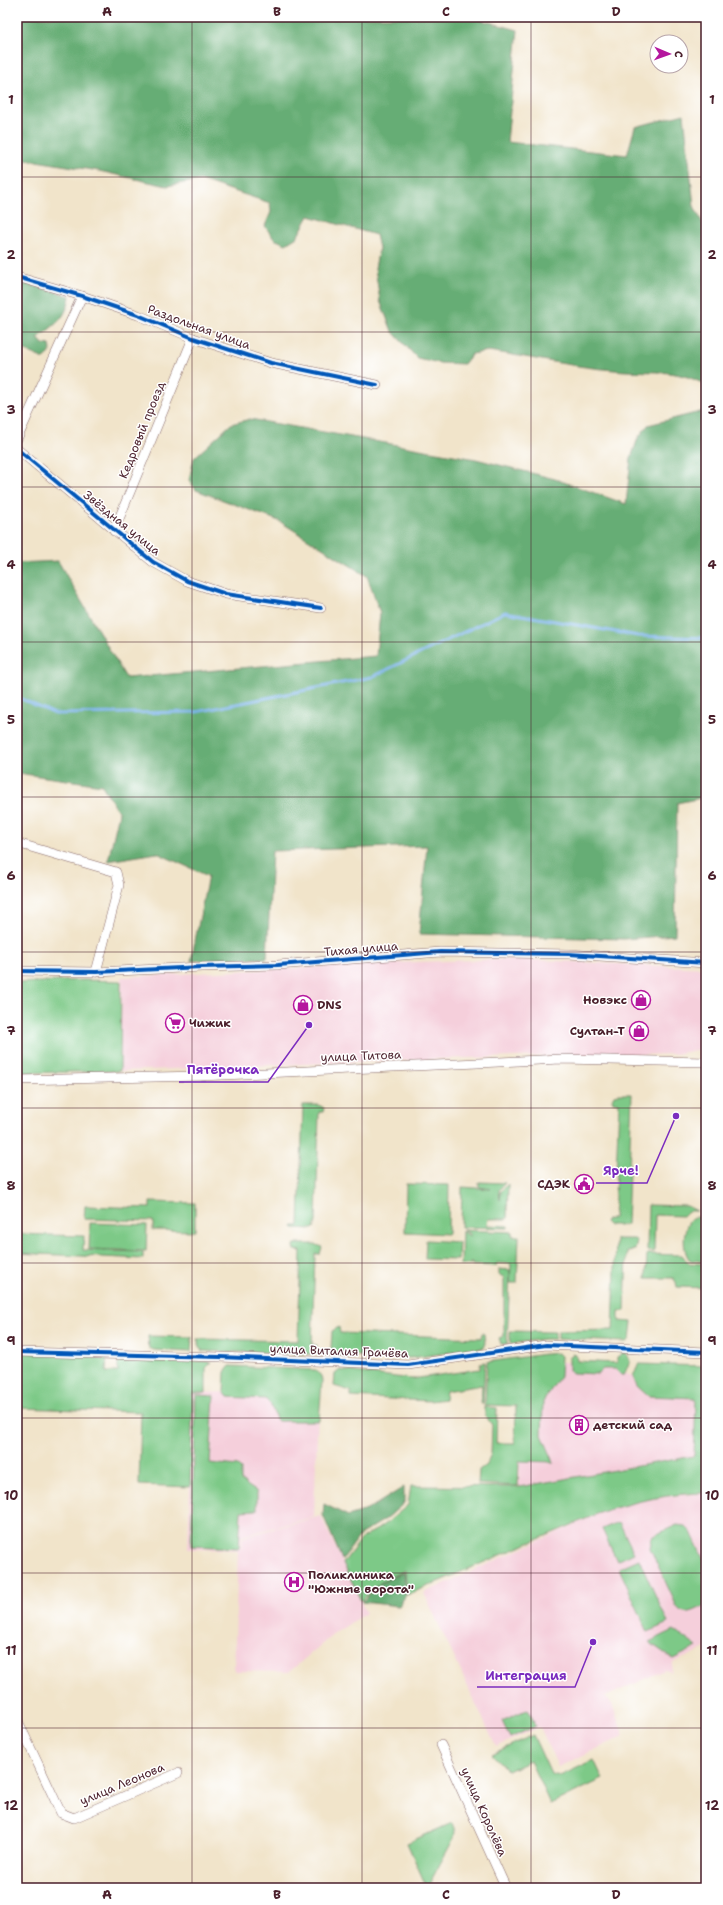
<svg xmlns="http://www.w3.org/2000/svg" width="723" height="1905" viewBox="0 0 723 1905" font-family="'Shantell Sans',sans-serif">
<rect width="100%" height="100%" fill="#fff"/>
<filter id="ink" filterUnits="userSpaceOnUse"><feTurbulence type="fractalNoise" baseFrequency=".025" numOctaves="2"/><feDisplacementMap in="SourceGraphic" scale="8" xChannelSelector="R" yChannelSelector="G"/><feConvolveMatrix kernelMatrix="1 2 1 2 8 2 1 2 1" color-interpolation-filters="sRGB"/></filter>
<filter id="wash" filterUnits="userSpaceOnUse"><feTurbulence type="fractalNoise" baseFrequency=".012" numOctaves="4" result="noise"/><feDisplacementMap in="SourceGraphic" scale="16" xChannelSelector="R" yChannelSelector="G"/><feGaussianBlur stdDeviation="0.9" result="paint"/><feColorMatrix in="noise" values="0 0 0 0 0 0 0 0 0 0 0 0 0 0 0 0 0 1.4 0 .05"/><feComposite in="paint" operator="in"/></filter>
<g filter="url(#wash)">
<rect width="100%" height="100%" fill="#f1e4ca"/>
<g fill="#f5cfdb">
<polygon points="514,959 706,968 706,1048 675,1054 464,1058 120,1071 122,977 416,962"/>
<polygon points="522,1360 624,1365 623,1373 633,1376 637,1386 648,1396 697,1398 694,1456 519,1487"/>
<polygon points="319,1382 314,1517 242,1536 241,1550 243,1537 321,1516 366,1613 335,1633 289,1672 234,1671 238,1550 188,1549 193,1393 226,1392"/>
<polygon points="706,1493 706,1648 673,1663 671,1672 665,1670 605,1697 612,1704 624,1736 558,1767 540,1727 496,1747 424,1593 602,1512 630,1503 671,1496"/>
</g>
<g fill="#7dc987" stroke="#647459">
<polygon points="84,980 121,981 120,1071 17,1073 17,983"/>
<polygon points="618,1094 632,1094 627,1225 608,1225 605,1222 606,1220 614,1218 619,1103 613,1102 612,1099 614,1095"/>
<polygon points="303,1105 319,1105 324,1108 323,1112 319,1112 316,1222 314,1228 312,1229 294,1228 293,1226 299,1226"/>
<polygon points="479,1182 505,1183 499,1190 500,1200 501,1191 508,1184 507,1219 488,1219 487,1225 508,1226 508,1228 461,1227 462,1187 491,1189 479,1187"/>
<polygon points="406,1184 449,1185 448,1234 405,1232"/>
<polygon points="150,1202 195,1203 195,1231 153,1230 153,1221 84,1219 85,1206 150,1208"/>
<polygon points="648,1205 687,1206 697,1211 688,1211 683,1216 655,1215 654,1252 647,1251"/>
<path d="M696,1217H706V1262L690,1260C681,1251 682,1220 696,1217Z"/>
<polygon points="90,1223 147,1225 146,1251 89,1249"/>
<polygon points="463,1230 512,1232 512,1236 519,1236 517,1283 510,1283 511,1264 497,1263 496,1266 472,1265 472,1263 470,1263 470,1265 461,1265 462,1231 470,1236 470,1234"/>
<polygon points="17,1234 84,1236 83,1250 143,1252 143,1259 17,1253"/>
<polygon points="616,1239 634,1239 637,1241 635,1250 627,1251 625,1311 619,1311 619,1321 632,1322 630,1339 626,1342 558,1339 558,1331 613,1330"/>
<polygon points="426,1240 459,1242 458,1260 425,1259"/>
<polygon points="295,1244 315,1244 322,1247 320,1254 315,1254 312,1345 317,1345 316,1353 309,1354 202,1351 197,1339 298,1341 301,1251 295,1250 294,1246"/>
<polygon points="647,1254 681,1255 688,1263 706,1264 706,1288 677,1287 676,1282 673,1278 646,1278"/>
<polygon points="499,1269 510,1270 507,1344 501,1344 499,1338 504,1336 504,1277 499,1275"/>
<polygon points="339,1327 340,1333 481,1338 482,1333 484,1334 485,1343 483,1348 411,1358 335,1355 332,1354 331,1348 332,1331"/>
<polygon points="510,1331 555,1332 555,1339 544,1339 510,1344"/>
<polygon points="148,1336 192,1337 191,1352 154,1350 149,1348"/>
<polygon points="17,1352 107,1356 106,1372 118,1372 118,1357 212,1362 206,1368 206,1393 193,1393 190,1487 139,1485 141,1412 17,1408"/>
<polygon points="558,1353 561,1356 560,1376 543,1402 542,1435 554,1462 519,1461 518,1486 478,1484 479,1470 486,1465 491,1454 492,1425 485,1415 485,1407 497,1408 496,1443 515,1443 516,1406 485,1405 487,1362 545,1354"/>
<polygon points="623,1353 627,1354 630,1361 624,1375 621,1375 616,1369 603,1369 598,1374 573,1373 569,1371 569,1357 573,1354 576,1355 577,1361 617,1363 617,1357"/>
<polygon points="485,1362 483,1403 481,1403 482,1385 446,1391 445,1399 430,1401 351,1397 351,1391 334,1386 335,1374 340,1370 412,1379 480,1369 480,1363"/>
<path d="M639,1364L706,1366V1493C671,1493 636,1501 602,1512L407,1595L405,1570L380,1583L361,1601L343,1563L363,1537L383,1526L408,1505L411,1486L519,1487L694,1456L696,1398L648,1396L637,1386L633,1376Z"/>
<polygon points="230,1366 316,1370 321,1376 322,1381 319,1421 278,1421 276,1419 270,1403 265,1399 228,1397 224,1392 225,1372"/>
<polygon points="196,1395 214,1396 210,1463 238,1466 241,1469 241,1481 257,1492 257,1510 241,1511 239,1548 191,1546"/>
<polygon points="619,1522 634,1553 617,1561 602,1529"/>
<path d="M677,1525L685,1526L691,1532L706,1565V1605C697,1609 685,1618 677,1607L650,1548L652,1537L655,1535Z"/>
<polygon points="639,1559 668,1623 648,1632 619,1568"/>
<polygon points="674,1630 697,1647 673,1659 649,1642"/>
<polygon points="528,1709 536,1726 510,1738 502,1721"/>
<polygon points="533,1735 551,1774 560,1776 594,1760 603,1779 550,1804 530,1761 508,1771 492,1754"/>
<polygon points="452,1823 455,1831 454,1838 427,1888 407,1843"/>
</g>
<g fill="#66ad74" stroke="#586650">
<path d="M17,17H470L518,30L507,142L627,155L635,127L684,114L694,206L706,230V385C673,367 650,374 614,370C572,367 530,357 488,351L472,354L464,364L439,363L417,358L392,331L380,301L375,268L379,248L376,235L309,216L297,237L286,244L274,239L265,226L271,212L270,203L200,180L167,186L99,171L17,158Z"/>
<path d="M17,281L70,296C66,320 55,324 38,338L43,344L50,345L51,350L44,359L19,348L17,352Z"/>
<polygon points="706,405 706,797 677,803 675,935 624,939 419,934 427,846 272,851 267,958 191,961 208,876 157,853 108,861 119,813 102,785 17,773 17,563 58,561 126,678 376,656 380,613 367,576 279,521 196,490 189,480 194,458 231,424 250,419 476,459 555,479 626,504 631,458 638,438 648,425 704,411"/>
<polygon points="404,1487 404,1503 386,1519 361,1534 342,1560 323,1515 324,1504 348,1516 367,1510"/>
<polygon points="404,1572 406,1595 399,1606 362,1602 381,1583"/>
</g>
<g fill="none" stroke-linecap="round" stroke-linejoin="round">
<polyline stroke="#7bb3eb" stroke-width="3" points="17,697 55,714 196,712 372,677 505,612 638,636 706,638"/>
</g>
</g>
<g filter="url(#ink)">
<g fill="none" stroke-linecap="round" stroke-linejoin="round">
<defs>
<g id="minor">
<polyline points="17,277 82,296 138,315 193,338 271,363 377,385"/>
<polyline points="17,439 82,296"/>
<polyline points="17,449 153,562 187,581 226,594 321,608"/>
<polyline points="114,531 193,338"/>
<polyline points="17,843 116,872 119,885 96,972"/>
<polyline points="17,971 96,972 202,967 278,965 440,952 569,954 706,963"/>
<polyline points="17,1080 201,1076 561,1059 706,1062"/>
<polyline points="17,1352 220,1357 408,1365 546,1345 706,1352"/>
<polyline points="17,1719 61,1813 74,1818 178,1773"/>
<polyline points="441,1745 506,1888"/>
<polyline points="704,1888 706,1887"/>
</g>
</defs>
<use href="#minor" stroke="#846463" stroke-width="10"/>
<use href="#minor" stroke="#fff" stroke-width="9"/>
<defs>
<g id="cycleway">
<polyline points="17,277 82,296 138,315 193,338 271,363 377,385"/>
<polyline points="17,449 153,562 187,581 226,594 321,608"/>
<polyline points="17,971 96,972 202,967 278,965 440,952 569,954 706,963"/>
<polyline points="17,1352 220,1357 408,1365 546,1345 706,1352"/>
</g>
</defs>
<use href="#cycleway" stroke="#fff" stroke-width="6"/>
<use href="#cycleway" stroke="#0057b8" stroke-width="4"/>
</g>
</g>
<path fill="none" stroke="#4a1f2b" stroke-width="1" stroke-opacity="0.55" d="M192,17V1888M362,17V1888M531,17V1888M17,177H706M17,332H706M17,487H706M17,642H706M17,797H706M17,952H706M17,1108H706M17,1263H706M17,1418H706M17,1573H706M17,1728H706"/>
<defs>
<symbol id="shop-ring" viewBox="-11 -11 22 22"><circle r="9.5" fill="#fff" stroke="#b5179e" stroke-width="1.5"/><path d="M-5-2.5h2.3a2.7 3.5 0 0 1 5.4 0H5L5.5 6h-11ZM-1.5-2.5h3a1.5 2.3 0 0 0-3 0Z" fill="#b5179e"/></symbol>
<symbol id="supermarket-ring" viewBox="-11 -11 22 22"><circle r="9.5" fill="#fff" stroke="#b5179e" stroke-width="1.5"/><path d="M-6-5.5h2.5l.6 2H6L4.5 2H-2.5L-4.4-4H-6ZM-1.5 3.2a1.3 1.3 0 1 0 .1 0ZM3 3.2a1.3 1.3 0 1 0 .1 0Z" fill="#b5179e"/></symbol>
<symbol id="civic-ring" viewBox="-11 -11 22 22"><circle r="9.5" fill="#fff" stroke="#b5179e" stroke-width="1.5"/><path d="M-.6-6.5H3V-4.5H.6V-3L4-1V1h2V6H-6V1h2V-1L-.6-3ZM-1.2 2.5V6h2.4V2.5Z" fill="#b5179e"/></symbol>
<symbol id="building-ring" viewBox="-11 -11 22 22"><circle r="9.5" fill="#fff" stroke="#b5179e" stroke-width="1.5"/><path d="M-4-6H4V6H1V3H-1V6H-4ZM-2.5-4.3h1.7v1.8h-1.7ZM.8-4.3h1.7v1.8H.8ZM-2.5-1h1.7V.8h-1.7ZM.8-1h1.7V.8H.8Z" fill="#b5179e"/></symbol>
<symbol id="hospital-ring" viewBox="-11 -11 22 22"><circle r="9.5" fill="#fff" stroke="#b5179e" stroke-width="1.5"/><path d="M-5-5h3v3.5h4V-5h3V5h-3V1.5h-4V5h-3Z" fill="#b5179e"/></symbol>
</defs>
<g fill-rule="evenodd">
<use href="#shop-ring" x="630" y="989" width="22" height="22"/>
<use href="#shop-ring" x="292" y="994" width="22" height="22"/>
<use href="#supermarket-ring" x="164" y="1012" width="22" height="22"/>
<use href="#shop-ring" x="628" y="1020" width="22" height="22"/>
<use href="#civic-ring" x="573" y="1173" width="22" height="22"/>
<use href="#building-ring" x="568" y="1414" width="22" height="22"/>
<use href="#hospital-ring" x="283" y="1571" width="22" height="22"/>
</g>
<g text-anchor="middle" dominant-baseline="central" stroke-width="3" stroke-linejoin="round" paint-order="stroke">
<g font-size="12" fill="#4a1f2b" stroke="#fff">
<text transform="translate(199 327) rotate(20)">Раздольная улица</text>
<text transform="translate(142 430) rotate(-68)">Кедровый проезд</text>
<text transform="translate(122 523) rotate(39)">Звёздная улица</text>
<text transform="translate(361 949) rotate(-5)">Тихая улица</text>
<text transform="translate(361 1056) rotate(-2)">улица Титова</text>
<text transform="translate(339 1351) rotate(2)">улица Виталия Грачёва</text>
<text transform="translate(122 1784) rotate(-23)">улица Леонова</text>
<text transform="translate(484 1812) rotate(66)">улица Королёва</text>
</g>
<g font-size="12" font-weight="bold" fill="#4a1f2b" stroke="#fff" text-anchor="start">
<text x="627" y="1000" text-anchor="end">Новэкс</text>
<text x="317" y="1005">DNS</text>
<text x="189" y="1023">Чижик</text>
<text x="625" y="1031" text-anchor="end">Султан-Т</text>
<text x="570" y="1184" text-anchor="end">СДЭК</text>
<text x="593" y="1425">детский сад</text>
<text x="308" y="1575">Поликлиника<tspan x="308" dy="14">"Южные ворота"</tspan></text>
</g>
</g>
<path fill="none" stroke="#7b2cbf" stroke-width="1.5" d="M309 1025L268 1082H179M676 1116L647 1183H596M593 1642L575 1687H477"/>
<g fill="#7b2cbf" stroke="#fff" stroke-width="1.5">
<circle cx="309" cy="1025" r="4"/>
<circle cx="676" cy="1116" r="4"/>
<circle cx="593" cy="1642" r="4"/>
</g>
<g font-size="13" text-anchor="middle" font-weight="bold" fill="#7b2cbf" stroke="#fff" stroke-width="3" stroke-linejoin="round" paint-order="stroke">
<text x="223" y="1074">Пятёрочка</text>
<text x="621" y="1175">Ярче!</text>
<text x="526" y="1680">Интеграция</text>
</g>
<rect width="723" height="1905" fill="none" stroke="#fff" stroke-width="44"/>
<g transform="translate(669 54) rotate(92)"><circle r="19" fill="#ffffff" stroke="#b7a5aa"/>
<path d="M0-3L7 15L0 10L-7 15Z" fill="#b5179e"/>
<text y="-6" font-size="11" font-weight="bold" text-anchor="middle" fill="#4a1f2b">С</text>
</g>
<rect x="22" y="22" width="679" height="1861" fill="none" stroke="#4a1f2b" stroke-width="1.5"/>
<g font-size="13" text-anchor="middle" font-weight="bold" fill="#4a1f2b">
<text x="107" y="16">A</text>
<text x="277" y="16">B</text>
<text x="446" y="16">C</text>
<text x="616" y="16">D</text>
<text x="11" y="104">1</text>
<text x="712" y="104">1</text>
<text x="11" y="259">2</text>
<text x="712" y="259">2</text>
<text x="11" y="414">3</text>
<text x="712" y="414">3</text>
<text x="11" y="569">4</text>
<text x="712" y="569">4</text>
<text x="11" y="724">5</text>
<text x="712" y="724">5</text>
<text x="11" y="880">6</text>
<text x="712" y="880">6</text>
<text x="11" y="1035">7</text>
<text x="712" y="1035">7</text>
<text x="11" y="1190">8</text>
<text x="712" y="1190">8</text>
<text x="11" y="1345">9</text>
<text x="712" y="1345">9</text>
<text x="11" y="1500">10</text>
<text x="712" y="1500">10</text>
<text x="11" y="1655">11</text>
<text x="712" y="1655">11</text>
<text x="11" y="1810">12</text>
<text x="712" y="1810">12</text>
<text x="107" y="1899">A</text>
<text x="277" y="1899">B</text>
<text x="446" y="1899">C</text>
<text x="616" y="1899">D</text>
</g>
</svg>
